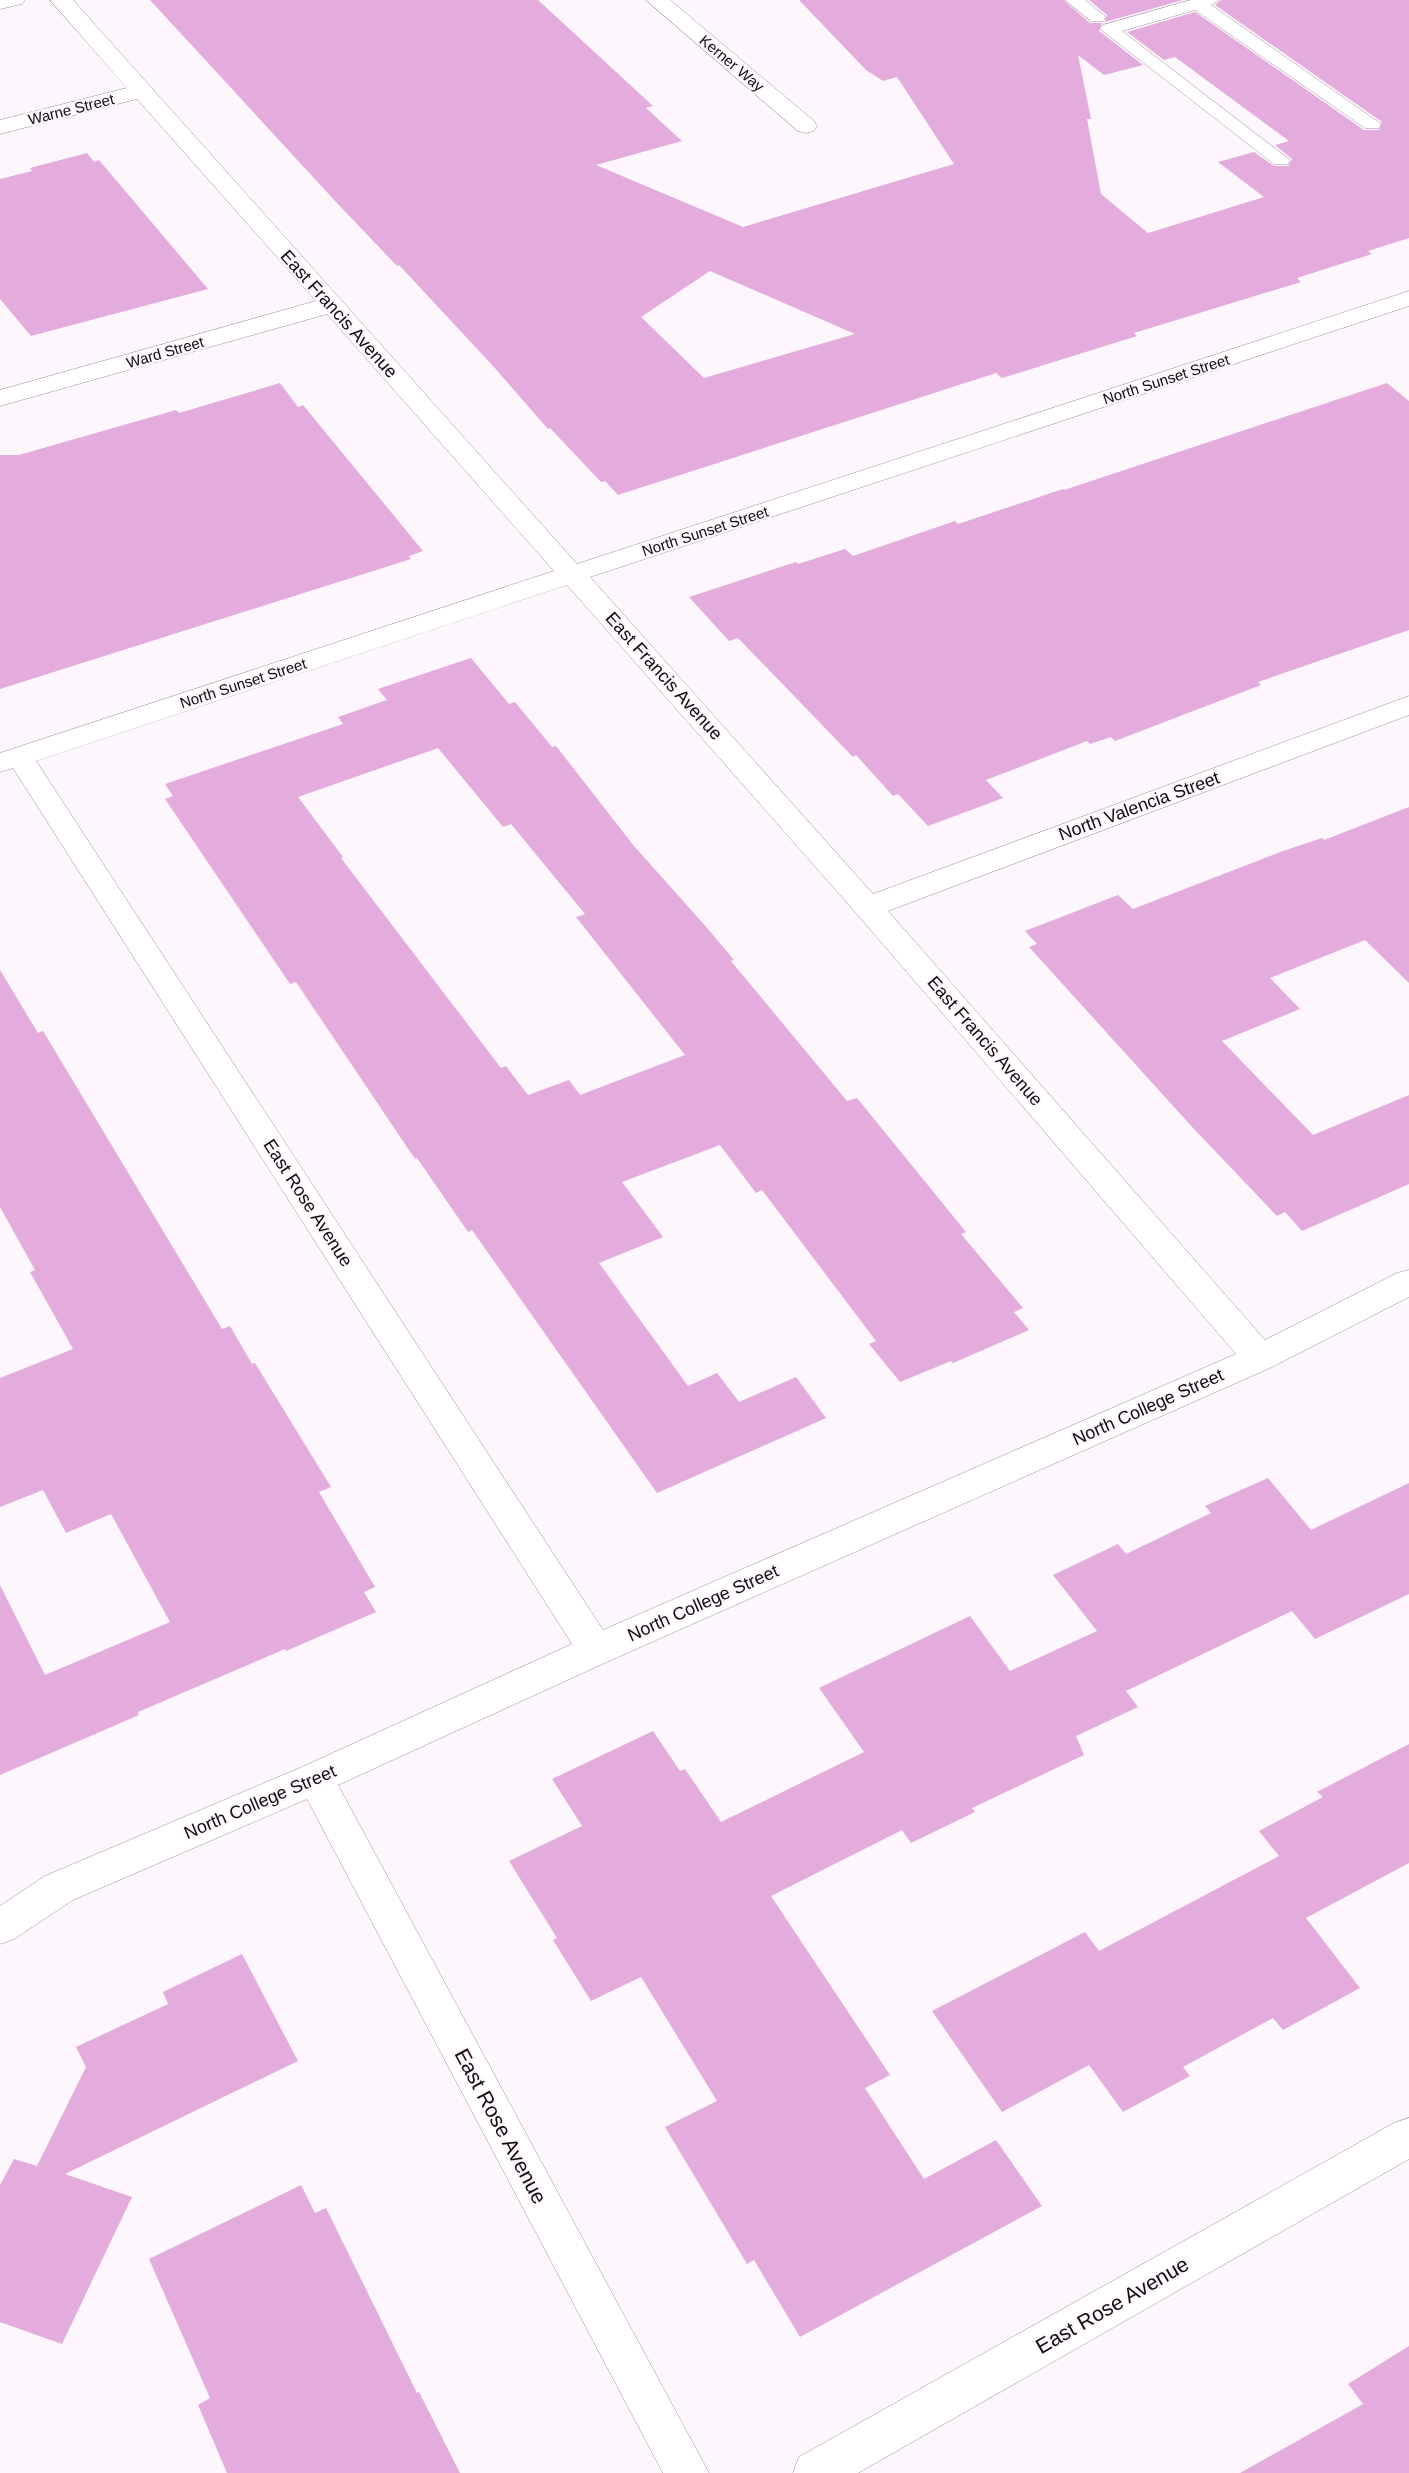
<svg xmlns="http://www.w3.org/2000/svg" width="1409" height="2473" viewBox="0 0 1409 2473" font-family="Helvetica,sans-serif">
<rect width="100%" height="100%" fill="#fdf6fc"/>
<g fill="#e4acdc" fill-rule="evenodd">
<path d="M150,0H538L653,106L646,108L682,141L596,165L743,227L954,164L897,77L883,81L866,70L799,0H1063L1090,23H1102L1099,31L1143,65L1104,75L1078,55L1091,119H1087L1101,194L1148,233L1264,197L1218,162L1254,152L1274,166H1288L1292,159L1275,145L1289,141L1175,57L1164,60L1127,32L1195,12L1364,130H1379L1382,122L1215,5L1221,0H1409V238L1368,251L1372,254L1297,278L1301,282L1134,333L1137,336L1002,378L996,373L618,495L605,481L601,482L550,428L548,429L493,366L399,265L397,266L337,203ZM710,271L855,334L704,378L641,317Z"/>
<polygon points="1089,0 1183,0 1105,22 1107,15"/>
<polygon points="87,153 94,162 99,160 208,289 31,336 0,299 0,179 32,171 30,168"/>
<polygon points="280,383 298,407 303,405 423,551 409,556 411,559 0,689 0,455 19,455 176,410 179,413"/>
<polygon points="1387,383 1409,401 1409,630 1258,682 1261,685 1115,741 1111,737 1090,744 1087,741 986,780 1003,798 928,826 898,794 893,796 856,755 853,757 738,638 729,641 689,597 796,562 798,564 845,549 853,556 955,521 958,524 1063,489 1064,490"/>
<path d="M471,658L509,704L515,702L552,747L556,746L634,846L708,929L734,960L731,961L847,1101L857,1098L966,1232L961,1234L1023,1308L1014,1312L1029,1330L953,1363L951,1361L900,1382L869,1344L876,1341L762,1190L756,1193L720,1145L622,1182L663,1237L599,1263L688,1386L717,1373L739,1402L796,1377L826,1418L657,1493L472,1230L468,1232L417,1158L415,1159L296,982L290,984L165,799L173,796L165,784L343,724L338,717L387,700L378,689ZM438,748L503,827L511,824L585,914L576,917L685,1055L580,1095L569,1080L528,1095L506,1066L501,1068L341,858L343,857L298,797Z"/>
<polygon points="1409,807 1409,983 1365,940 1270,978 1300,1009 1222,1041 1313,1135 1409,1095 1409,1184 1302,1231 1285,1212 1277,1216 1194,1129 1029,947 1037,944 1025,931 1118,895 1133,909 1283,851 1322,838 1324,840"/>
<polygon points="0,970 38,1033 43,1031 222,1329 230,1326 252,1364 255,1363 331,1487 319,1492 375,1587 364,1592 376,1612 286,1651 285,1649 138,1712 139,1715 0,1775 0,1585 45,1675 170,1622 111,1514 66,1533 43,1490 0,1507 0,1378 73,1349 30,1272 35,1270 0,1207"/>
<polygon points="1268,1478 1311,1530 1409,1483 1409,1594 1315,1639 1292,1611 1126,1691 1138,1707 1076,1736 1084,1755 972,1808 975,1812 911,1843 902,1830 771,1896 890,2075 865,2088 924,2179 996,2140 1042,2206 800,2337 754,2260 747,2264 665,2127 717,2101 641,1977 591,2001 553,1940 557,1938 509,1861 582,1826 552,1779 653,1731 680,1771 685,1769 721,1822 864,1752 819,1688 970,1616 1010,1671 1097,1631 1053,1575 1118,1544 1126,1554 1211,1513 1205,1506"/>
<polygon points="1409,1744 1409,1863 1306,1918 1360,1988 1283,2030 1273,2018 1183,2067 1190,2076 1123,2112 1089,2065 1002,2112 932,2011 1085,1932 1099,1951 1279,1856 1259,1831 1323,1797 1317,1792"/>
<polygon points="242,1954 298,2061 65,2174 132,2197 62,2344 0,2322 0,2185 14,2159 37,2166 86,2067 76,2047 168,2004 163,1992"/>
<polygon points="301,2185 315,2213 326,2208 417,2393 419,2392 460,2473 227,2473 198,2405 210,2398 149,2259"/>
<polygon points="1409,2346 1409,2473 1240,2473 1363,2404 1348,2384"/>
</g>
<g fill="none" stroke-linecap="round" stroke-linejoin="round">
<defs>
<g id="lane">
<polygon points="0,0 25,0 22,4 0,9"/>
<polygon points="1065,0 1085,0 1106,17 1103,21 1091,21"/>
<polygon points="1191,0 1219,0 1211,5 1381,124 1379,128 1365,128 1195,10 1122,31 1290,160 1288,164 1274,164 1100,29 1103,25"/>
</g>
<g id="street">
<path d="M50,0H73L577,564L1409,291V306L590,577L873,894L1409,696V715L888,911L1265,1340L1397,1273L1409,1270V1297L1272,1367L609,1661L338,1785L709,2473H663L307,1799L73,1900L14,1939L0,1944V1906L45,1876L302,1767L572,1644L13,768L0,772V753L9,750L554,571L327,314L0,406V390L316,301L137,99L0,134V120L127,88ZM567,585L857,914L1236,1354L603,1630L36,761Z"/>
<polygon points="646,0 670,0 814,121 817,126 814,131 806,133 798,131"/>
<polygon points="1409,2118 1409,2159 858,2473 793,2473 799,2457 1394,2123"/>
</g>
</defs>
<use href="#lane" stroke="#9f8e9c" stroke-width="1"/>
<use href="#street" stroke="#9f8e9c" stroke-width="1"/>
<use href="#lane" fill="#fff" fill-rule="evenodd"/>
<use href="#street" fill="#fff" fill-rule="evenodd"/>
</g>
<g text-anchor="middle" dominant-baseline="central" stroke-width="4.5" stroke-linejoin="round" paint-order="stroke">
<g font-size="15" fill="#110b10" stroke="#fdf6fc">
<text transform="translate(732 63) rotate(40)">Kerner Way</text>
<text transform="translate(71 109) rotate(-14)">Warne Street</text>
<text transform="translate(165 352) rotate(-16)">Ward Street</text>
<text transform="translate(1166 379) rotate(-18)">North Sunset Street</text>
<text transform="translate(705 531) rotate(-18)">North Sunset Street</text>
<text transform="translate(243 683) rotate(-18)">North Sunset Street</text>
</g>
<g font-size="18" fill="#110b10" stroke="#fdf6fc">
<text transform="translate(339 314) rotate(48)">East Francis Avenue</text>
<text transform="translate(664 676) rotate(48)">East Francis Avenue</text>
<text transform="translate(1139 806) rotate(-20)">North Valencia Street</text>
<text transform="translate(985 1041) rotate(49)">East Francis Avenue</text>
<text transform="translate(308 1203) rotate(57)">East Rose Avenue</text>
<text transform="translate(1148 1407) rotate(-24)">North College Street</text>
<text transform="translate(703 1603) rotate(-24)">North College Street</text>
<text transform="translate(260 1802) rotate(-23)">North College Street</text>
</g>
<g font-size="21" fill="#110b10" stroke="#fdf6fc">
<text transform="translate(501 2126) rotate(62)">East Rose Avenue</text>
<text transform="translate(1112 2305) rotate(-30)">East Rose Avenue</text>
</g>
</g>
</svg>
